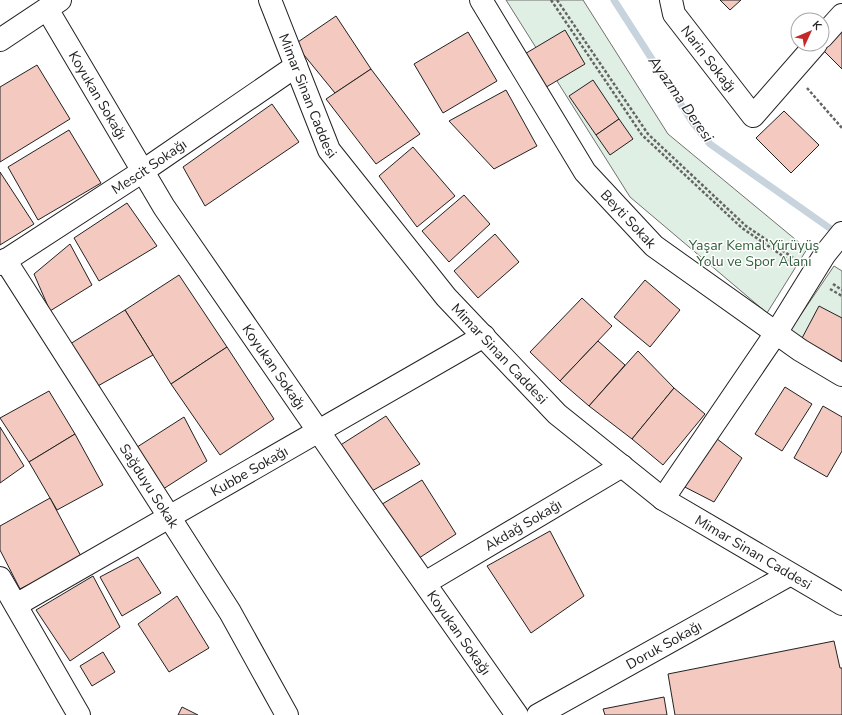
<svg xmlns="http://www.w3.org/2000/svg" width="842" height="715" viewBox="0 0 842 715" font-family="'Nunito Sans',sans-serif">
<rect width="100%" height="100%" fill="#fff"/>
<g fill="#e0efe3" stroke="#6f6f6f">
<polygon points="506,0 583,0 668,134 807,249 767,313 630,197"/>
<polygon points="834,266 842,271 842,369 787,335"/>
</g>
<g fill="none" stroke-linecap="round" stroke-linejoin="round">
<polyline stroke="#c7d3dd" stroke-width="7" points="614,0 693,123 710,144 838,234"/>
</g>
<g fill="#f3c9c0" stroke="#222">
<polygon points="720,0 741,0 730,10"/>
<polygon points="336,16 371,69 335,93 295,44"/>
<polygon points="842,23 842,69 820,47"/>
<polygon points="565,30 585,64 543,89 523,55"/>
<polygon points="468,32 497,81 443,113 414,64"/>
<polygon points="37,65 70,119 0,162 0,87"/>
<polygon points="371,69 420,134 376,164 326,99"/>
<polygon points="593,80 619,119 596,135 569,96"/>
<polygon points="506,90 537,146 494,169 449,121"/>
<polygon points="272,104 299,142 205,206 183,167"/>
<polygon points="784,111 819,145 791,173 756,138"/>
<polygon points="619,119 633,139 610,155 596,135"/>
<polygon points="69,130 101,183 38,220 8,167"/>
<polygon points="413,147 455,196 417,227 379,176"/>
<polygon points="0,172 34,224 0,245"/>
<polygon points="464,195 490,224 449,262 422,231"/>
<polygon points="127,203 157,246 99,281 74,238"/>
<polygon points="495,234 519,262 478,298 454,271"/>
<polygon points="70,244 92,285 50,311 34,274"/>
<polygon points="179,275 227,347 171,384 125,310"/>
<polygon points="645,280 680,310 650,347 614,317"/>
<polygon points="582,298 612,326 560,381 530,352"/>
<polygon points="819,306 842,318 842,362 801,340"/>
<polygon points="125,310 153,355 96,387 70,344"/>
<polygon points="598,341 625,365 589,406 560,381"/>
<polygon points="227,347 274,419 220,455 171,384"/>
<polygon points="638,351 674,388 632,439 589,406"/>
<polygon points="785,387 812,404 782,451 755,434"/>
<polygon points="674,388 705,414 663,465 632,439"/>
<polygon points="49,391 75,434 29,462 0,418"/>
<polygon points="823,406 842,417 842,451 827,477 794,458"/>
<polygon points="386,416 420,464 370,492 339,446"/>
<polygon points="184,417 207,461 160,491 134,449"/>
<polygon points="0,427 24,466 0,483"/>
<polygon points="708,432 742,458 714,502 675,482"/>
<polygon points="75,434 103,485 57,510 29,462"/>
<polygon points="422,480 456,534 416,560 379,506"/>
<polygon points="50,498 82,558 20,589 0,550 0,526"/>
<polygon points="550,531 584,596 531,633 487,566"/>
<polygon points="138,557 161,593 122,616 100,577"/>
<polygon points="93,576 120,627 70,661 36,610"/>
<polygon points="177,596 209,648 169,672 138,624"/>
<polygon points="834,641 840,668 842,668 842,715 675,715 668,674"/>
<polygon points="103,652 115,672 92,686 80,666"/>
<polygon points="664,697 667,715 605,715 603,709"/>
<polygon points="182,707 198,715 178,715"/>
</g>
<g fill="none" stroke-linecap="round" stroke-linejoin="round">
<defs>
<g id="minor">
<path id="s1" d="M481,0L585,172L654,246L800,350L842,375"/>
<path id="s2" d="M671,0L674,14L753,116L816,44"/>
<path id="s3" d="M47,9L164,207L359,490L517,715"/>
<polyline points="822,37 842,15"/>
<polyline points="0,40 60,0"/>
<path id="s4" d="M5,260L230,612L287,715"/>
<path id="s5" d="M0,264L143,171L296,66"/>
<polyline points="663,499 776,333 825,254 842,233"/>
<polyline points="0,578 79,715"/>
<path id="s6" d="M425,583L622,466"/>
<path id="s7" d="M16,605L484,336"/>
<path id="s8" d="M538,715L789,575"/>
</g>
<g id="tertiary">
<path id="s9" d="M270,0L329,150L446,297L557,414L663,499L842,604"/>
</g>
</defs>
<use href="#minor" stroke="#222" stroke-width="24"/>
<use href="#tertiary" stroke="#222" stroke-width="24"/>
<g stroke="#646464" stroke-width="2.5" stroke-dasharray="3 2" stroke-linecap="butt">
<polyline points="551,0 642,135 742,228 793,263"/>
<polyline points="557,0 648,134 746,226 795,259"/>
<polyline points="807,88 842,128"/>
<polyline points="833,284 842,290"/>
<polyline points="830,289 842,296"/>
</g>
<use href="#minor" stroke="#fff" stroke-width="22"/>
<use href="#tertiary" stroke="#fff" stroke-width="22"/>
</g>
<g text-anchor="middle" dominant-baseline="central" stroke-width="3" stroke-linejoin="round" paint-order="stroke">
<g font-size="14" fill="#222" stroke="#fff">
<text stroke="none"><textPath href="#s2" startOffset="71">Narin Sokağı</textPath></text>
<text stroke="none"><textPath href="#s3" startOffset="100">Koyukan Sokağı</textPath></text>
<text stroke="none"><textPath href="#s9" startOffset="103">Mimar Sinan Caddesi</textPath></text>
<text stroke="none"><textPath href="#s5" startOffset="178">Mescit Sokağı</textPath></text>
<text stroke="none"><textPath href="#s1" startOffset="265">Beyti Sokak</textPath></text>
<text stroke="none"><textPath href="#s9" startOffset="427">Mimar Sinan Caddesi</textPath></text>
<text stroke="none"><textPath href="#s3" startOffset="424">Koyukan Sokağı</textPath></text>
<text stroke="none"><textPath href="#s7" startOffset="269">Kubbe Sokağı</textPath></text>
<text stroke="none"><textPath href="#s4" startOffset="268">Sağduyu Sokak</textPath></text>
<text stroke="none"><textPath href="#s6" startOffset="114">Akdağ Sokağı</textPath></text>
<text stroke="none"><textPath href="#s9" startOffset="751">Mimar Sinan Caddesi</textPath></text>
<text stroke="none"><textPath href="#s3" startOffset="748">Koyukan Sokağı</textPath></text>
<text stroke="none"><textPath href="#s8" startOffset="144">Doruk Sokağı</textPath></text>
</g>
<g font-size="14" fill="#2f5e38" stroke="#fff">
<text x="754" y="245">Yaşar Kemal Yürüyüş<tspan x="754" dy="16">Yolu ve Spor Alanı</tspan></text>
</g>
<g font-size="15" font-style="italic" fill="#222" stroke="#fff">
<text transform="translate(681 99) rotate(55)">Ayazma Deresi</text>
</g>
</g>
<g transform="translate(810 32) rotate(46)"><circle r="19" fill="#ffffff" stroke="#a7a7a7"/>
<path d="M0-3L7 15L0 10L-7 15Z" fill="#c62828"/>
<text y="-6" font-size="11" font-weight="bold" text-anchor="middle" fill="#222222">K</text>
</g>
</svg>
